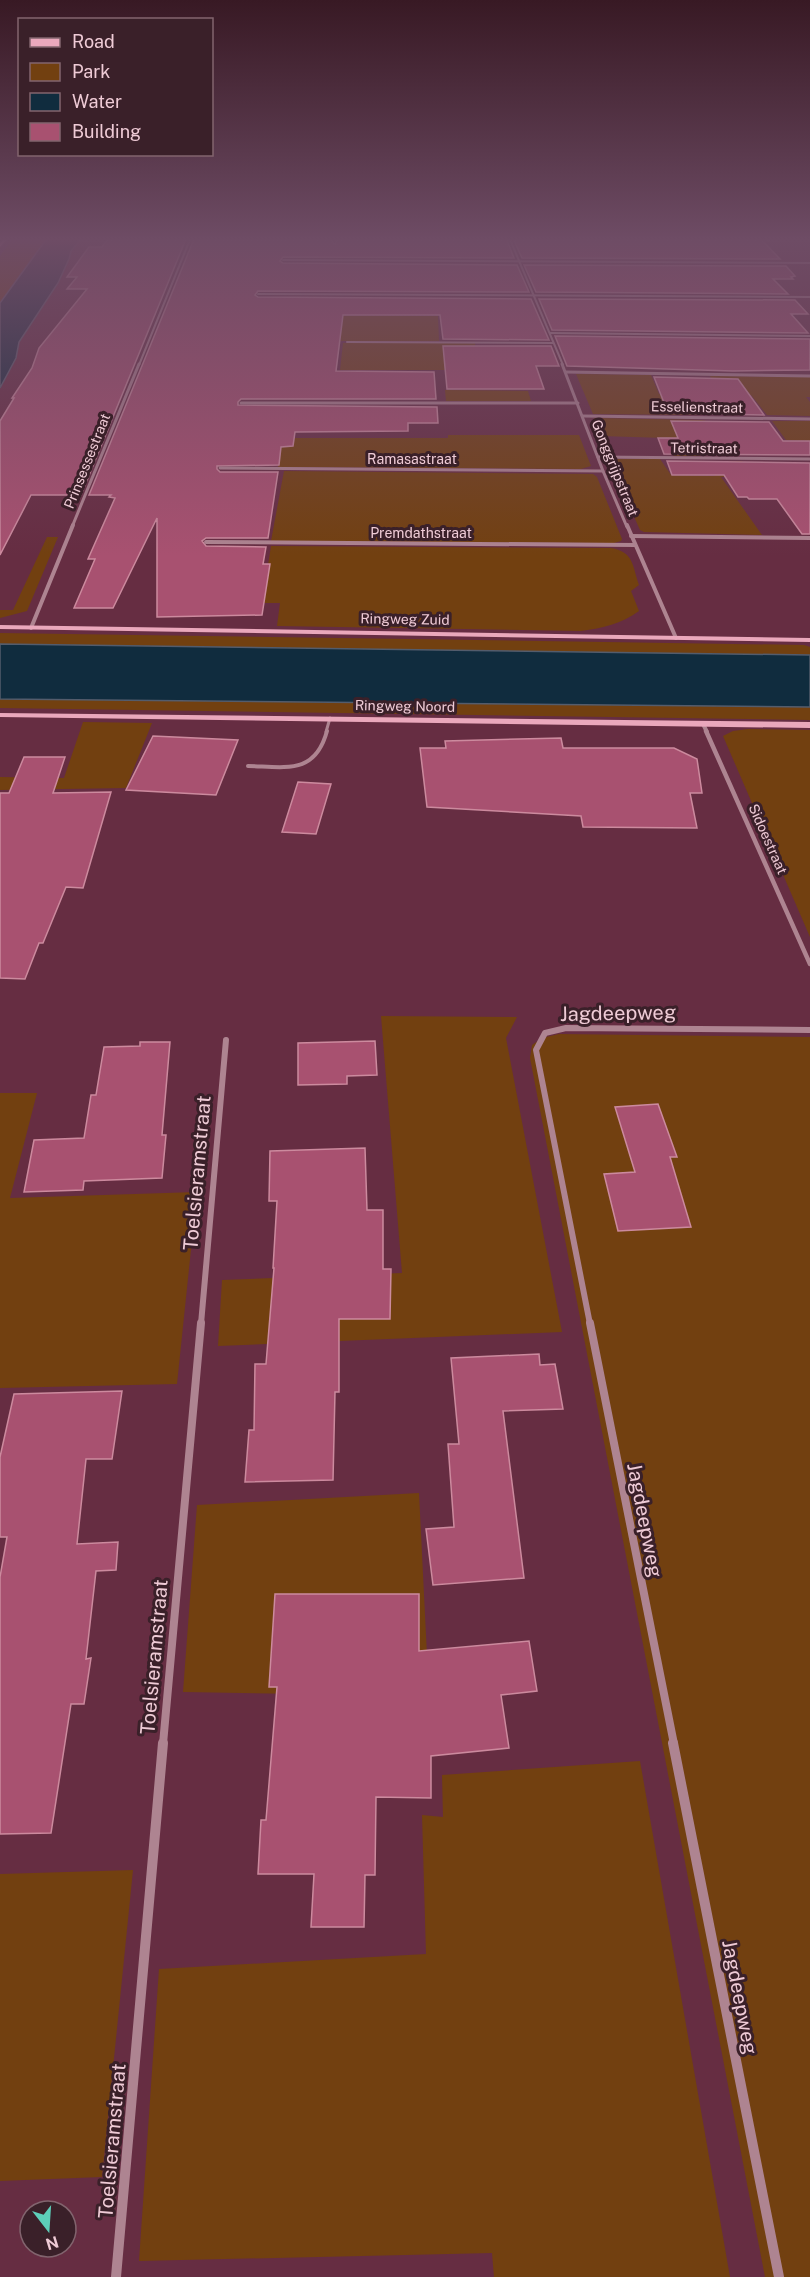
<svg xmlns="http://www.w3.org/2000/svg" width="810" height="2277" viewBox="0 0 810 2277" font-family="'Public Sans',sans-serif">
<rect width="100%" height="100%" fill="#662d42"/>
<g fill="#724010">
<polygon points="14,237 48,237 0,303 0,256"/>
<polygon points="250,315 438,316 439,341 310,341"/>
<polygon points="343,343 475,343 478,370 340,370"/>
<polygon points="576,374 651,375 659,394 687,394 703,415 593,414"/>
<polygon points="710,376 810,377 810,397 806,397 810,402 810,416 767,415 751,395 720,395"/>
<polygon points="445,390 528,391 531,401 446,401"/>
<polygon points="594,418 701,420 707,421 722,439 693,439 700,456 674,456 666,438 600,436"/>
<polygon points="772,421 810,421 810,441 786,440"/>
<polygon points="448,435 579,435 591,466 581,469 278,467 283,438 448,438"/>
<polygon points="615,459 660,459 671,475 715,476 710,461 742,461 752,476 721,477 762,535 644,532 640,530 610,463"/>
<polygon points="284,471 593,474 597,477 622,539 621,541 614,543 271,541"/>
<polygon points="47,537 58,537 27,611 0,618 0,610 13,610"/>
<path d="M271,546L611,548C634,552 632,565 639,585L631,591L639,611C621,624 603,628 581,631L277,626L280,603H262Z"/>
<polygon points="0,633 804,645 810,647 810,655 0,644"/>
<polygon points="0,699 810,707 810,720 0,708"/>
<polygon points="83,722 152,723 126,788 0,790 0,777 64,778"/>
<polygon points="748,729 810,730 810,937 723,736 733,731"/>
<polygon points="381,1016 517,1017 506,1038 562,1332 218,1346 222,1280 402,1273"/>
<polygon points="559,1034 810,1037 810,2277 765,2277 530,1058 532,1045 542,1038"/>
<polygon points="0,1093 37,1093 10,1198 197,1192 177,1384 0,1388"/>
<polygon points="419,1493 429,1696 183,1692 197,1505"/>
<polygon points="640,1761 730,2277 494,2277 492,2253 139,2261 159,1969 426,1954 422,1815 443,1817 442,1775"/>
<polygon points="133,1870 102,2177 0,2181 0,1874"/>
</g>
<g fill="#102c3e" stroke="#535c6c" stroke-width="1.5">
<polygon points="48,237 83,237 71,251 69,259 58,283 19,342 16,358 0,388 0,303"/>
<polygon points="0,644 810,655 810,707 0,699"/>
</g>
<g fill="#a85170" stroke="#cc8a9e" stroke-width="1.5">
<polygon points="109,237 171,237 169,239 186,239 81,495 31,495 0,555 0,421 14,398 12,398 32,368 39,348 87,289 67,289 77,277 67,277 89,247 102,247"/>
<polygon points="283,237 332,237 332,242 335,244 339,237 506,238 514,258 283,257 280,261 283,263 517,265 529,292 258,291 255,295 258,297 531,299 549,340 443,339 440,315 343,315 336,371 434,372 436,399 241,399 238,402 238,405 437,407 438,423 408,423 408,431 295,432 293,446 281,447 279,465 217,466 217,469 220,472 278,472 268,538 206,538 202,541 206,546 266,547 263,564 270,564 262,615 157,617 157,518 113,608 74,608 95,559 88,559 115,498 109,497 111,495 89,495 194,239 282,240"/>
<polygon points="577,237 759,237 780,259 522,258 513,238"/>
<polygon points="524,265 786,266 795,276 791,277 793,279 773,279 788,294 536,292"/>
<polygon points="539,299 795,300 808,314 791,314 808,333 552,330"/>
<polygon points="555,336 810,339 810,370 733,371 567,366"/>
<polygon points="443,346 551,346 559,366 536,366 544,389 447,389"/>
<polygon points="654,377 738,379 764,415 668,413"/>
<polygon points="671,421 769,422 783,441 810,441 810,455 664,454 658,438 678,438"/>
<polygon points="667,461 810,463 810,534 802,534 777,499 749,499 747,497 738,497 724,475 672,475"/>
<polygon points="153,736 238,740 216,795 126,790"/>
<polygon points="561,738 563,748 674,748 697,759 702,793 690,793 697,828 583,827 581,816 427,807 420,748 446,748 445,741"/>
<polygon points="24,757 65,757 53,793 111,792 83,888 66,887 43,943 39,943 25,979 0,978 0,793 9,793"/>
<polygon points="298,782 331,784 316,834 282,832"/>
<polygon points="375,1041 377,1075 347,1076 347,1084 298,1085 298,1043"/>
<polygon points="140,1042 170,1042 162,1135 166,1135 162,1178 84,1181 83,1190 24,1192 34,1140 84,1138 91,1095 96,1095 104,1047 140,1046"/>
<polygon points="658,1104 677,1157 670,1157 691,1227 618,1231 604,1174 635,1172 615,1107"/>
<polygon points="365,1148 367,1210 383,1210 383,1269 391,1269 390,1319 339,1319 339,1392 335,1392 333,1480 245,1482 249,1430 254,1430 255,1364 266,1364 274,1268 273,1268 277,1201 269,1201 270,1151"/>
<polygon points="539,1354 540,1365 555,1364 563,1409 503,1411 524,1578 433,1585 426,1529 454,1527 448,1444 459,1444 451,1358"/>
<polygon points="122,1391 112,1459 86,1459 77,1544 118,1542 116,1570 96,1571 86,1659 91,1658 84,1704 71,1704 51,1833 0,1834 0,1577 7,1537 0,1537 0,1457 14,1394"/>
<polygon points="275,1594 419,1594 419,1651 529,1641 537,1691 501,1695 509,1748 431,1756 431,1798 376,1797 375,1875 365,1875 364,1927 311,1927 314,1874 258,1874 261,1820 266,1820 277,1687 269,1687"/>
</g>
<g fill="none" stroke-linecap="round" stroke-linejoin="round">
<polyline stroke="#ae8491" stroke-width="3" points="326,732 330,718"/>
<path stroke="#ae8491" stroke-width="4" d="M248,766C286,767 315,775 327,731"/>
<g stroke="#ae8491" stroke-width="2">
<polyline points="509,237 563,365"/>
<polyline points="763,237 769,241"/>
<polyline points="335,241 336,237"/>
<polyline points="283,260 810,263"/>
<polyline points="258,294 810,297"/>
<polyline points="550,333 810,336"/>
<polyline points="347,342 553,343"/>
<polyline points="139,365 191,237"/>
</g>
<g stroke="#ae8491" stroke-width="3">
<polyline points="562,364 603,471 627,527"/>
<polyline points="566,372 810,376"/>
<polyline points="241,403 578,403"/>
<polyline points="583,416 810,419"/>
<polyline points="598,457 810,459"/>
<polyline points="220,468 603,471"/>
<polyline points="72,527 139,364"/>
</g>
<g stroke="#ae8491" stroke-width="4">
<polyline points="627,525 676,638"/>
<polyline points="631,536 810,538"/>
<polyline points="206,542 635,545"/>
<polyline points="31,628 73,525"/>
<polyline points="703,724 707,732"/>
</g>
<polyline stroke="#ae8491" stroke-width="4.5" points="706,731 810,964"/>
<g stroke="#ae8491" stroke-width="6">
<polyline points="201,1324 226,1040"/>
<polyline points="590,1324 536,1050 545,1033 566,1028 810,1030"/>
</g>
<g stroke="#ae8491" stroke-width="8">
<polyline points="590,1323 674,1744"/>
<polyline points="163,1744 201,1323"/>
</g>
<g stroke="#ae8491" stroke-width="10">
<polyline points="673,1743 779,2277"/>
<polyline points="116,2277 163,1743"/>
</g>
<g fill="#eaa8bc" fill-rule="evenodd">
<polygon points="5,237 9,237 0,247 0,243"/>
<polygon points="0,625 810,638 810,642 0,629"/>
<polygon points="0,713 810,722 810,728 0,717"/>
</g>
</g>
<linearGradient id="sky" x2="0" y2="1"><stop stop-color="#381924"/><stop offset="0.43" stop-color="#6e4c65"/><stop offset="1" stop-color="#6e4c65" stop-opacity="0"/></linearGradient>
<rect width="810" height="556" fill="url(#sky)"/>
<g text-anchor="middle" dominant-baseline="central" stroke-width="6" stroke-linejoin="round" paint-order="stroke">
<g font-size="14" fill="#efcbd6" stroke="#3a2029">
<text transform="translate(697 407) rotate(1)">Esselienstraat</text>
<text transform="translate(704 448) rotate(1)">Tetristraat</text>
<text x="412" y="459">Ramasastraat</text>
<text transform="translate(87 461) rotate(-68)">Prinsessestraat</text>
<text transform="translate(615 468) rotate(68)">Gonggrijpstraat</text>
<text x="421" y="533">Premdathstraat</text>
<text transform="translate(405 619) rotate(1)">Ringweg Zuid</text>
<text transform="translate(405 706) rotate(1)">Ringweg Noord</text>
<text transform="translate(768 839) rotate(66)">Sidoestraat</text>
</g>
<g font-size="20" fill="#efcbd6" stroke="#3a2029">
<text transform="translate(618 1013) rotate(-1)">Jagdeepweg</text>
<text transform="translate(197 1173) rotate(-85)">Toelsieramstraat</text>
<text transform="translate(645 1520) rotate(79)">Jagdeepweg</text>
<text transform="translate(154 1657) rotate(-85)">Toelsieramstraat</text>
<text transform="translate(740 1997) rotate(79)">Jagdeepweg</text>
<text transform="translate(112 2141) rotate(-85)">Toelsieramstraat</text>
</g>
</g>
<rect x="18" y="18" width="195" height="138" fill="#3a2029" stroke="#82646e" stroke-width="1.5"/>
<rect x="30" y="38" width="30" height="9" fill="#eaa8bc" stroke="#82646e" stroke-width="1.5"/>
<text x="72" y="48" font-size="18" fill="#efcbd6">Road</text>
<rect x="30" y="63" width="30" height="18" fill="#724010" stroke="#82646e" stroke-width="1.5"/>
<text x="72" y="78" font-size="18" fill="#efcbd6">Park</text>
<rect x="30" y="93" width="30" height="18" fill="#102c3e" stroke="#82646e" stroke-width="1.5"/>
<text x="72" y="108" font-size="18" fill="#efcbd6">Water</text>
<rect x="30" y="123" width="30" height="18" fill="#a85170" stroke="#82646e" stroke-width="1.5"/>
<text x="72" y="138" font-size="18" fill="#efcbd6">Building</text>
<g transform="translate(48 2229) rotate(163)"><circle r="28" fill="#3a2029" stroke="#82646e" stroke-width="1.5"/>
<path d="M0-4.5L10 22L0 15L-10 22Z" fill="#5dceb9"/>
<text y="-9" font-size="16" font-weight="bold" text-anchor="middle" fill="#efcbd6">N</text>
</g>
</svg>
